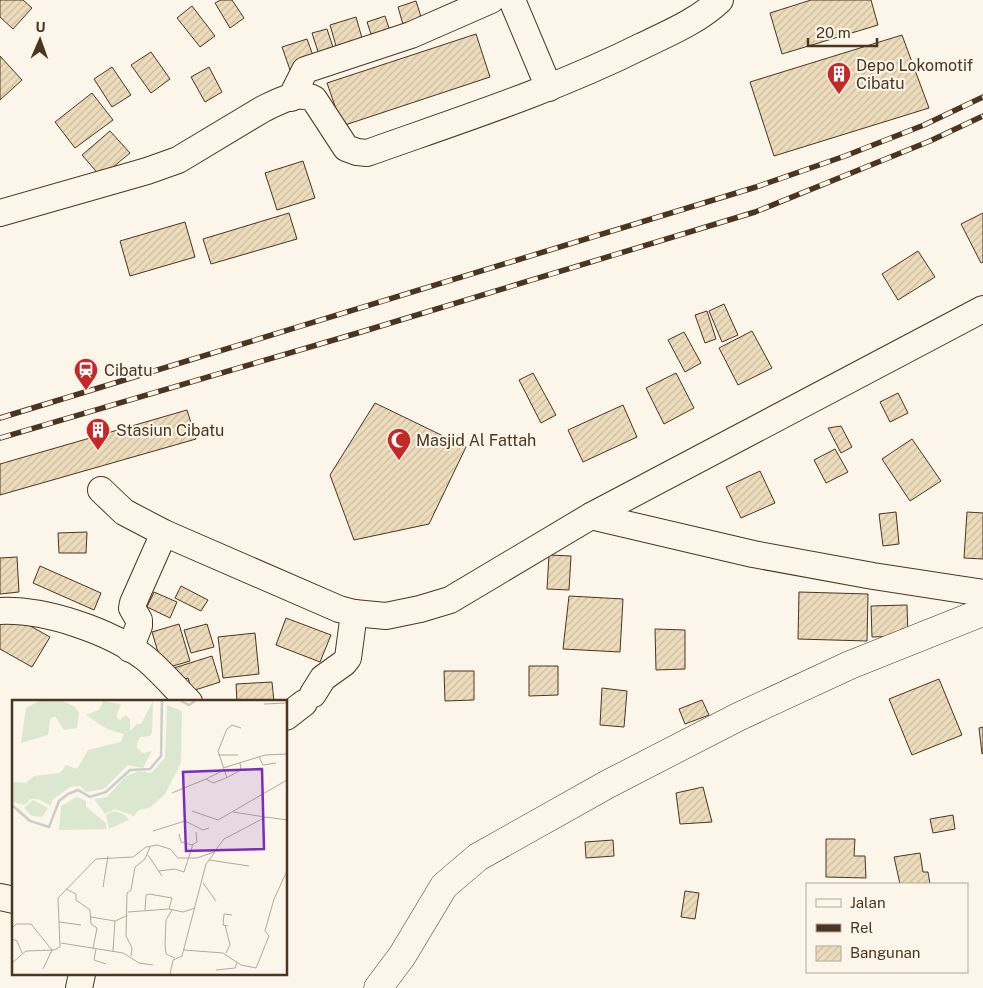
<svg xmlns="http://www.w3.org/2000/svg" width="983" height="988" viewBox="0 0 983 988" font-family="'Public Sans',sans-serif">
<defs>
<pattern id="building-hatch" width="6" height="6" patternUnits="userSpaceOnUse" patternTransform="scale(1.25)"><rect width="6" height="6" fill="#ecdcbc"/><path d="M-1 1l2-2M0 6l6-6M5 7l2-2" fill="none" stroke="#ccbda1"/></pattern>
</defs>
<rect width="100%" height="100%" fill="#fbf6e9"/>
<g fill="url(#building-hatch)" stroke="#4a3520">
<polygon points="0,0 23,0 32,8 13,29 0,17"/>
<polygon points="221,0 232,0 244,18 230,28 215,3"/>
<polygon points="811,0 871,0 878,25 782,54 770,13"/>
<polygon points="416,1 423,23 404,28 398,7"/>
<polygon points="192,6 215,36 200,47 177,18"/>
<polygon points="385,16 392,37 374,43 367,22"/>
<polygon points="356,17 364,45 338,53 330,25"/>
<polygon points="327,29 336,56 321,61 312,33"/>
<polygon points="476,34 490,77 342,126 327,83"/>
<polygon points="902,35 929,108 774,156 750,82"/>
<polygon points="307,39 315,61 290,70 282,47"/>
<polygon points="151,52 170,79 151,93 131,65"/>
<polygon points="0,56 22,80 0,100"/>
<polygon points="112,67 131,95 112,107 94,79"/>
<polygon points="209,67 222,92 205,102 191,77"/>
<polygon points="92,93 113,120 75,148 55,122"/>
<polygon points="110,131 130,153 101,177 82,155"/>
<polygon points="303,161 315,198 277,210 265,173"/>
<polygon points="289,213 297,239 211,264 203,239"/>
<polygon points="983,213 983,262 981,263 961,224"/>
<polygon points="185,222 195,257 130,276 120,241"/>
<polygon points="918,251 935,277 898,300 882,274"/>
<polygon points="724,304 738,335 722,342 709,311"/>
<polygon points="707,311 716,339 705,343 695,315"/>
<polygon points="752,331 772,368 738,385 719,348"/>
<polygon points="684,332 701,363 685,372 668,340"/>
<polygon points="533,373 556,415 541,423 519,380"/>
<polygon points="676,373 694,408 664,424 646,388"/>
<polygon points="898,393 908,413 890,422 880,402"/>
<polygon points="375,403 466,447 429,524 354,540 330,475"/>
<polygon points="623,405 637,437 583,462 568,430"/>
<polygon points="187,410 196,439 0,495 0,464"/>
<polygon points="841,426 852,447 841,453 828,428"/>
<polygon points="912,439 941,481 910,501 882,459"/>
<polygon points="835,449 848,472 826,483 814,460"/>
<polygon points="760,471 775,503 741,518 726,487"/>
<polygon points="896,512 899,544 883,546 879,514"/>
<polygon points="967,512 983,513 983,559 964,558"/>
<polygon points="87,532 86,553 59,553 58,533"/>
<polygon points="549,555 571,556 569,590 547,589"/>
<polygon points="17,557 19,592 0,594 0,558"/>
<polygon points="40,566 101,593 94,610 33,583"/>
<polygon points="181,586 208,600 201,611 175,598"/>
<polygon points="154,592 177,602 170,618 147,607"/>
<polygon points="799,592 868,594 867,641 798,639"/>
<polygon points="569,596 623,599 620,652 563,649"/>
<polygon points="907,605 908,636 872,637 871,606"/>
<polygon points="7,613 50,637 32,667 0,649 0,625"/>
<polygon points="286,618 331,635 320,662 276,645"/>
<polygon points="179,624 190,661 163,669 152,632"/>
<polygon points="207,624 214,647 191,653 184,630"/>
<polygon points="655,629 685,630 685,669 656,670"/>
<polygon points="255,633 259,674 223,678 218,637"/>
<polygon points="212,656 220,682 192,691 188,678 175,682 171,669"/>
<polygon points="529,666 558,666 558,695 529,696"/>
<polygon points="444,671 474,671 474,700 445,701"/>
<polygon points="939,679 962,735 912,755 889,699"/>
<polygon points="272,682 274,702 237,702 236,684"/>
<polygon points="602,688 627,691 624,727 600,725"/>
<polygon points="702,700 709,715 685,724 679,709"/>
<polygon points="983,727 983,753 982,754 979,728"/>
<polygon points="703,787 712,822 680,824 676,793"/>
<polygon points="953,815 955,829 933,833 930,819"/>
<polygon points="826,839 855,839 854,856 865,856 866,878 826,877"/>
<polygon points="613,840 614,856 586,858 585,842"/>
<polygon points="920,853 923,872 928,872 930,884 900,884 894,857"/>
<polygon points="685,891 699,893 695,919 681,917"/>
</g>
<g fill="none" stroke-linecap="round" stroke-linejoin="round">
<defs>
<g id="minor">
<polyline points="512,0 549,88"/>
<polyline points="291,98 305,70 411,35 491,0"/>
<path d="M0,213L147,171L178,160L263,109C277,102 298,90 314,99L346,148L357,152L367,153C460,120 554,90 642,46C669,33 698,21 720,0"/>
<polyline points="101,490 124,512 164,533 339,609 354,613 386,616 420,609 450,600 591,516 983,309"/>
<polyline points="591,516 753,554 873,576 983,593"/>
<path d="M0,611C45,609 110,631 145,658C161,671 175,688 189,702"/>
<polyline points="130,649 139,626 139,620 132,608 133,603 164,533"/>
<polyline points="313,694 323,678 344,663 348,658 354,613"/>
<polyline points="286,717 304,703"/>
<polyline points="0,897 14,900"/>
<polyline points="79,988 82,974"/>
</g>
<polyline id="major" points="378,988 402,956 444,886 478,857 608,784 738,717 850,665 983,612"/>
</defs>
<use href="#minor" stroke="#4a3520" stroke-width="28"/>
<use href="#major" stroke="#4a3520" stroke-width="29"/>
<use href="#minor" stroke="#fbf6e9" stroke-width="26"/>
<use href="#major" stroke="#fbf6e9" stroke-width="28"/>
<defs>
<g id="rail">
<polyline points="0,418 756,187 845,156 924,125 983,97"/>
<polyline points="0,438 361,332 755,212 930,141 983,116"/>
</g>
</defs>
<use href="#rail" stroke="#4a3520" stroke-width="5.5"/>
<use href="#rail" stroke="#fbf6e9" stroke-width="4" stroke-dasharray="11" stroke-linecap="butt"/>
</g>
<defs>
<symbol id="building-pin" viewBox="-11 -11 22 30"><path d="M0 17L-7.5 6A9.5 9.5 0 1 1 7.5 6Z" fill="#c62828" stroke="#fbf6e9"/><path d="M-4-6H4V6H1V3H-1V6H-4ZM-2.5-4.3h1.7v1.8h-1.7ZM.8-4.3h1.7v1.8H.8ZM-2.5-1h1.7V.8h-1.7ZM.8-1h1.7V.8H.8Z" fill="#fff"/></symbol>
<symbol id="station-pin" viewBox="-11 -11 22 30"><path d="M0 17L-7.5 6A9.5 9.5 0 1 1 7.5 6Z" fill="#c62828" stroke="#fbf6e9"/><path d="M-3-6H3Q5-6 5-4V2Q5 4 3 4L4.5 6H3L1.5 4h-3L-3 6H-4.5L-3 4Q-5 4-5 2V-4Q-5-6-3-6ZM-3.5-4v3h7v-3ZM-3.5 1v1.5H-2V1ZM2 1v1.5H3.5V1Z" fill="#fff"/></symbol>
<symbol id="mosque-pin" viewBox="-11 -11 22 30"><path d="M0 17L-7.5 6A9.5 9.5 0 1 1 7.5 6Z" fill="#c62828" stroke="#fbf6e9"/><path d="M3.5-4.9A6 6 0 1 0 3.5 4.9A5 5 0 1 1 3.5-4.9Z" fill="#fff"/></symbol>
</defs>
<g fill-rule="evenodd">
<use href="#building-pin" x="825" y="60" width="28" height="38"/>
<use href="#station-pin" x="72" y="356" width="28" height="38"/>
<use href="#building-pin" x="84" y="416" width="28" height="38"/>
<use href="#mosque-pin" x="385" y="426" width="28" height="38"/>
</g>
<g text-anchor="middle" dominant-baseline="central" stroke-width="4" stroke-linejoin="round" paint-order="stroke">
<g font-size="16" fill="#4a3520" stroke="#fbf6e9" text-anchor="start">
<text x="856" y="65">Depo Lokomotif<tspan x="856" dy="18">Cibatu</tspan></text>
<text x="104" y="370">Cibatu</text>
<text x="116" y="430">Stasiun Cibatu</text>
<text x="416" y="440">Masjid Al Fattah</text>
</g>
</g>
<g transform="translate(12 700)">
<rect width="275" height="275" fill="#fbf6e9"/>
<path d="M21,100L36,108L30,117L20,116L12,108ZM102,111L112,114L117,120L97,129L94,115Z" fill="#dce7d0"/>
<path d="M27,1H51L63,7L67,13L65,28L52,30L43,16L38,19L36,35L9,43L14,8ZM91,1L109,4L104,17L108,20L114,15L118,19V31L125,24H129L141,1L140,32L138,36L128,37L125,43V48L131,53L140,51L131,68L116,65L92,89L74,92L68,86L58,87L40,100L39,106L26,99H19L12,105L0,102V82L14,83L22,76L48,73L54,65L65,69L76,50L109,42L112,34L95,29L74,15L87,10ZM155,5L170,11L169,63L153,94L139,107L127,110L122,116L103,109L93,114L82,99L95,97L114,76L127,71L139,73L153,58ZM65,97L74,101V107L94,123L95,129L47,130L49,106Z" fill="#dce7d0"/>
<path fill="none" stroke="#c9cecd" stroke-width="2.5" d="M169,1L177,5L183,1M0,105L18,121L37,127L47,101L56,94L66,90L78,97L94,92L118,70L138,69L149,56L150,1"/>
<path fill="none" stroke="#b4a999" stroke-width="1" d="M252,4L275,3M206,55H226M247,57L251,65L264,63M211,68L253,55L275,54M215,78L206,51L215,29L220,25L229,28M194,79L212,70M160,93L194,79L201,83L214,78L229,70L228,63M180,111L206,120L275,80M221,112L253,117M141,131L173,121L191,130L197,128M167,134L169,142L180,145L185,142L184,132M136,155L150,176M197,160L237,166M147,171L163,169L172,172L181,144M191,183L204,201M91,187L96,156M54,189L64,194V200L78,210L79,224L85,228L81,248M133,210L134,195L137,194L160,198L157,209M160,210L154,220L153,245L154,254L163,258M116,212L157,209L171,212L183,208M79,217L103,221M47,222L69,225M213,225L218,245L214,253M216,226L211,225L212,214L220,215M0,228L4,224H19L40,250L31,269M0,239L5,241L10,253M49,243L111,253L127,263L141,265M84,249L82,260L94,264M172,250L211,253L229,265L244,268L257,236L253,231L262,199L275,171M101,251L103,221L114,216M119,256L120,248L114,236L115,193L119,190L123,167L133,159L138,147M0,263L14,251L42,250L48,247L46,198L84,159L121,157L134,147L145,145L158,149L166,158H185L202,152L212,139L254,117L275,120M204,270L223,268L225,263M158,274L161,260L170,256L194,164L203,152"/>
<path fill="#7b2cbf" fill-opacity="0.15" stroke="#7b2cbf" stroke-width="2.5" d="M250,69L252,149L174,151L171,72Z"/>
<rect width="275" height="275" fill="none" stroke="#4a3520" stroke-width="2.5"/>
</g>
<rect x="806" y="883" width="162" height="90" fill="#fbf6e9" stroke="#b4a999"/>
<rect x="816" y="899" width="25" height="8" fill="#fbf6e9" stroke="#b4a999"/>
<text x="850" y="908" font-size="15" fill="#4a3520">Jalan</text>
<rect x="816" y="924" width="25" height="8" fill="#4a3520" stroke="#b4a999"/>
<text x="850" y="933" font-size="15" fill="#4a3520">Rel</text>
<rect x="816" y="946" width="25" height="15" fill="url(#building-hatch)" stroke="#b4a999"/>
<text x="850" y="958" font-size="15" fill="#4a3520">Bangunan</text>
<g transform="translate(40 40) rotate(2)" stroke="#fbf6e9" stroke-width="4" paint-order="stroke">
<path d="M0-4L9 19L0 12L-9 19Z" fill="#4a3520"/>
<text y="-8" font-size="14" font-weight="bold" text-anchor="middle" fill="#4a3520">U</text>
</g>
<path d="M808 38v8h69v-8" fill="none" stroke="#4a3520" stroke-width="2.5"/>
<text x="816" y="38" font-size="15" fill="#4a3520" stroke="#fbf6e9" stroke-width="4" paint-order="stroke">20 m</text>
</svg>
